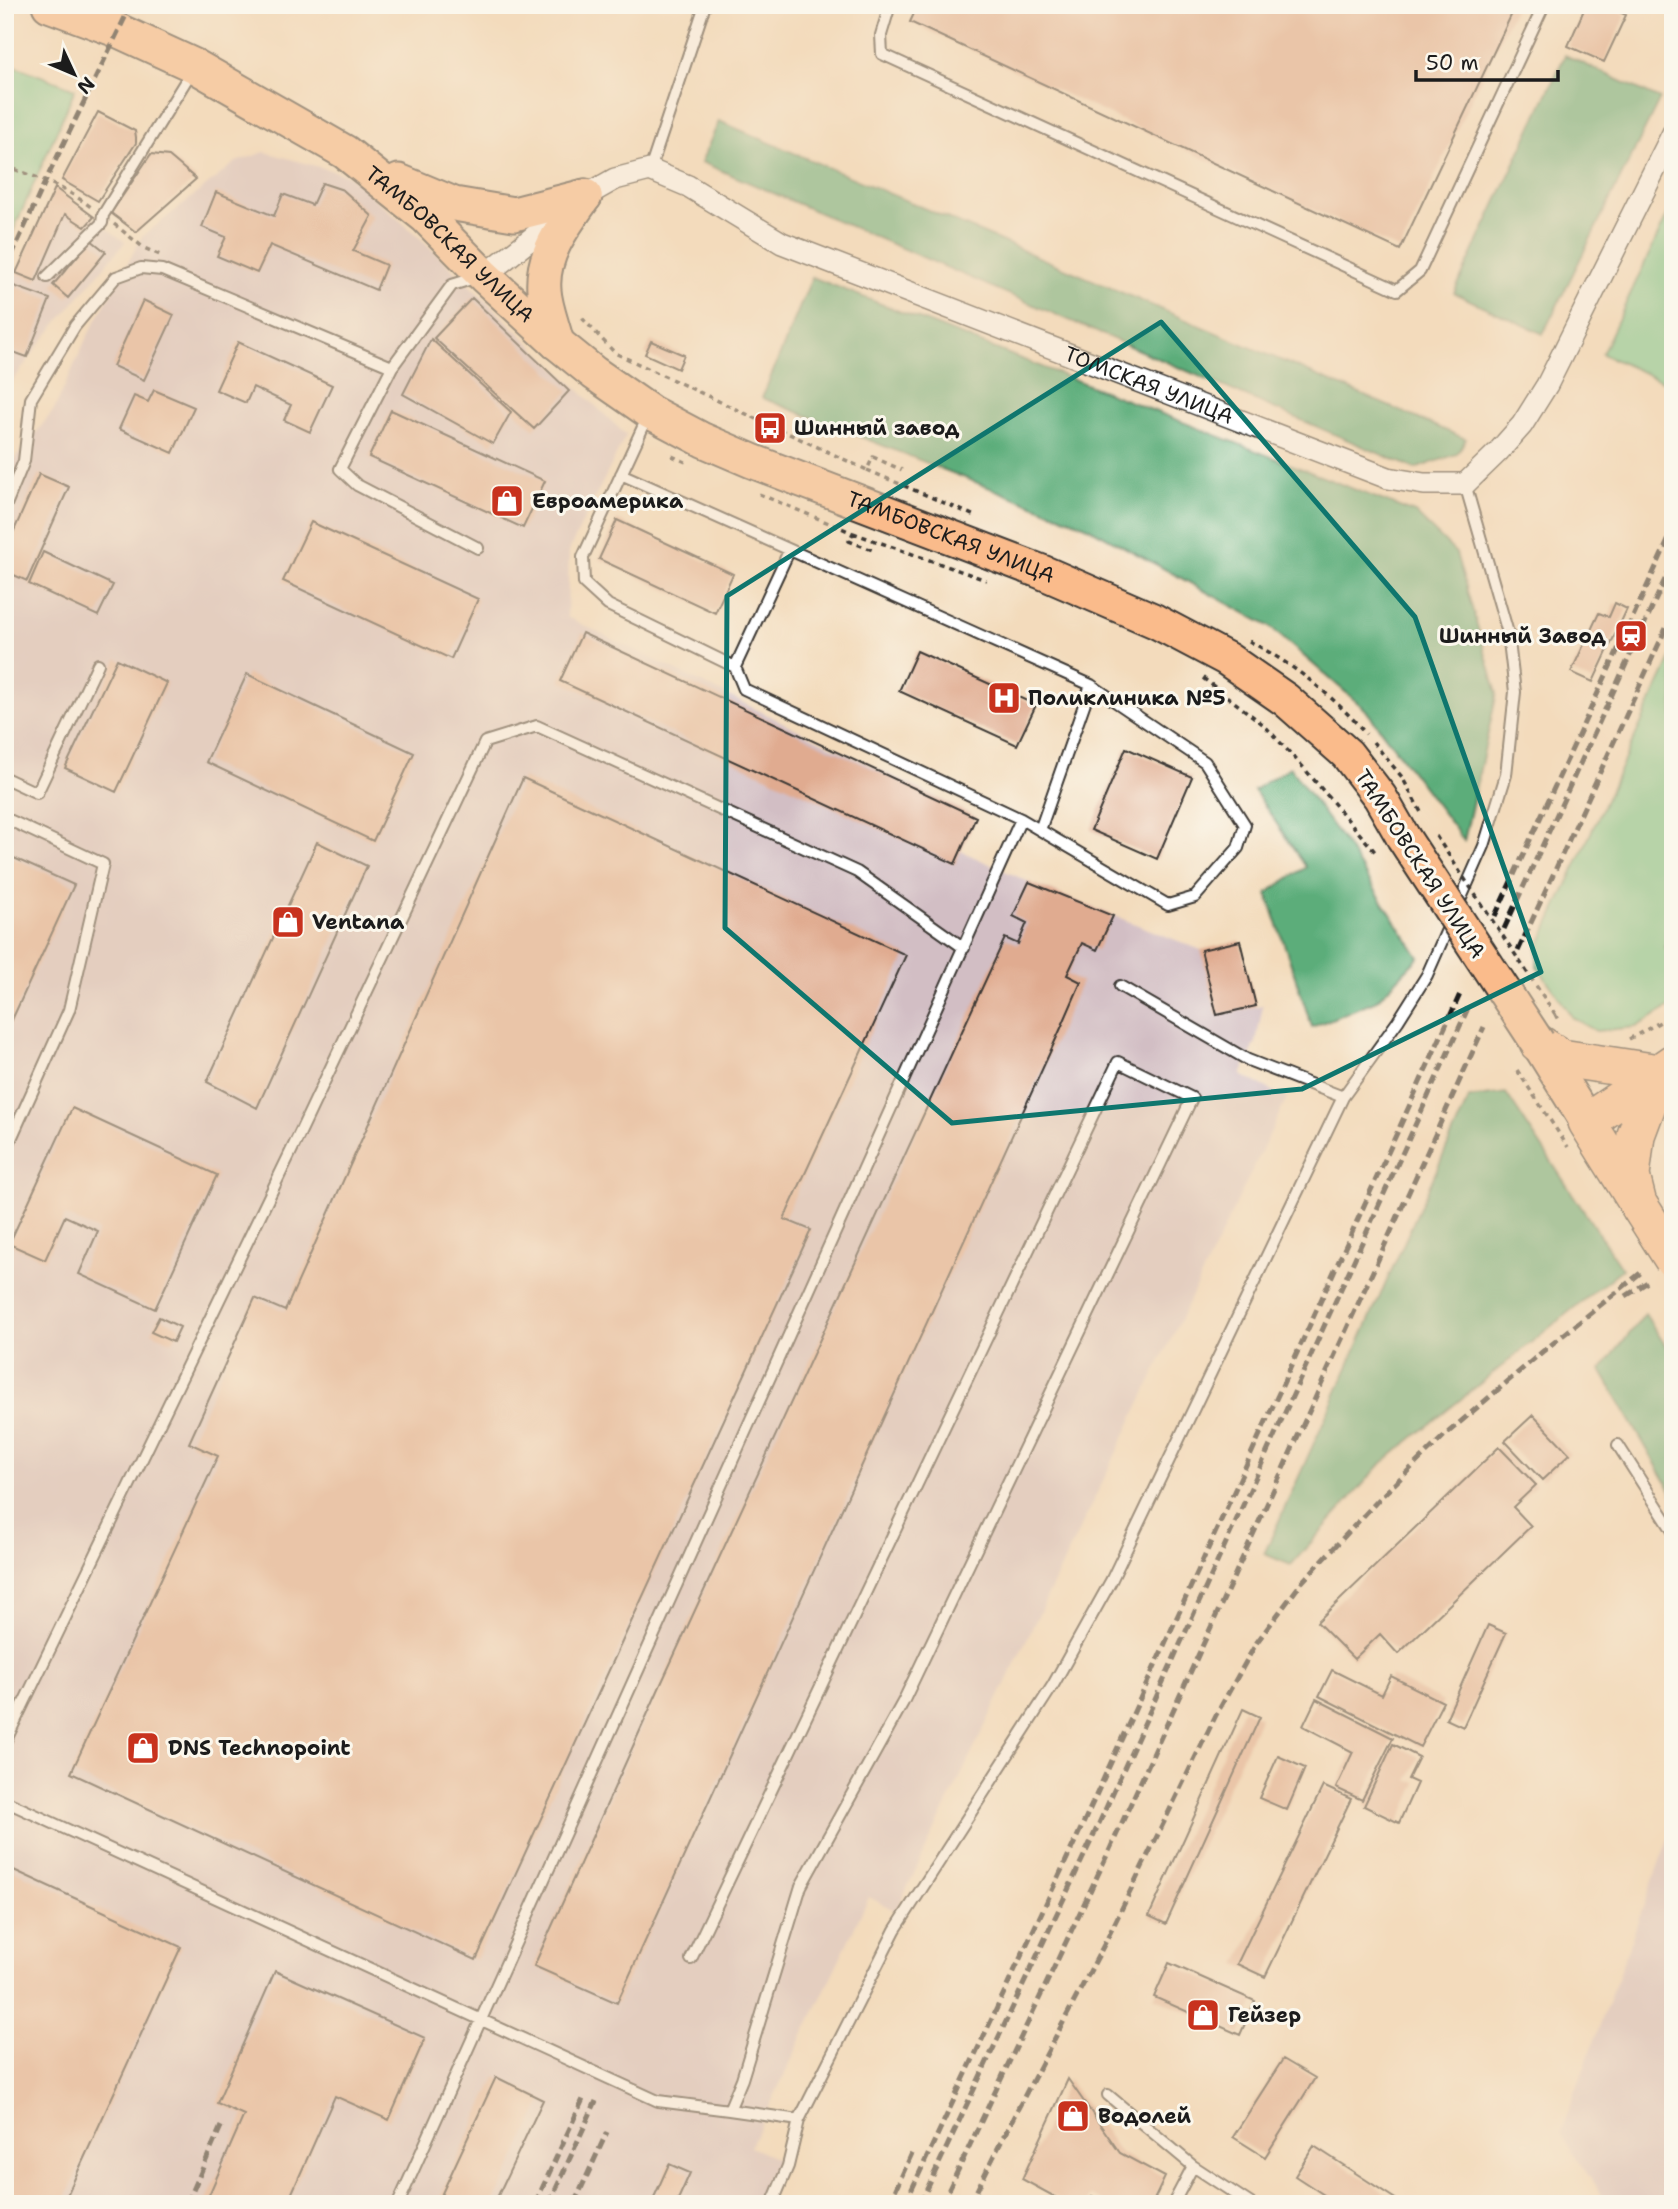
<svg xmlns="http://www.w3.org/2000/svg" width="1678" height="2209" font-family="'Shantell Sans',sans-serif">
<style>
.industrial{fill:#d2bec4}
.green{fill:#6fc990;stroke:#467256;stroke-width:2}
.forest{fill:#5bad7a;stroke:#3c644b;stroke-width:2}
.building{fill:#e0ab90}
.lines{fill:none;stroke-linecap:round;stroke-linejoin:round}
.lane-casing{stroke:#3c3934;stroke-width:14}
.street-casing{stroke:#3c3934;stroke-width:24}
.primary-casing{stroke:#3c3934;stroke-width:37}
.highway-casing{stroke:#3c3934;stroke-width:40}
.path{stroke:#3c3934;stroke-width:3.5;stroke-dasharray:5 5;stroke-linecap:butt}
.lane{stroke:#fff;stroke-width:10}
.street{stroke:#fff;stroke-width:21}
.primary{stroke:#fabb8b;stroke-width:33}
.highway{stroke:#fabb8b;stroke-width:37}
.rail{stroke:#1c1c1c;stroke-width:5;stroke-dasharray:10 5;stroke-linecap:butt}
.primary-bridge-casing{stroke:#3c3934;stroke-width:37;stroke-linecap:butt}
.highway-bridge-casing{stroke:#3c3934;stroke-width:40;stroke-linecap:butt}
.path-bridge{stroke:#3c3934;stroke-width:3.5;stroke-dasharray:5 5;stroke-linecap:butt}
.primary-bridge{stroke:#fabb8b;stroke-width:33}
.highway-bridge{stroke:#fabb8b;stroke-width:37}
.marked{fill:none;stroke:#0f766e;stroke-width:5;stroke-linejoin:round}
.labels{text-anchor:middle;stroke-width:6;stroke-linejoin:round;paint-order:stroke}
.street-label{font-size:21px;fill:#1c1c1c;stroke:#fbf7ec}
.poi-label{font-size:21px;font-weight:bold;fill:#1c1c1c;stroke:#fbf7ec;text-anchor:start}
</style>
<rect width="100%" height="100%" fill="#fbf7ec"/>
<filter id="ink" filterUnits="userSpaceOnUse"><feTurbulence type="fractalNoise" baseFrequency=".0143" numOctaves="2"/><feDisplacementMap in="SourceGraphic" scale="14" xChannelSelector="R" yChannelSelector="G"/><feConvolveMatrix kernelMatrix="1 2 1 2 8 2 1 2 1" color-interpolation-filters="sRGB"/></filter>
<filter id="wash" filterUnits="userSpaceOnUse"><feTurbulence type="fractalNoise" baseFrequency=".00686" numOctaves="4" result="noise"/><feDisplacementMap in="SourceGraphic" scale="28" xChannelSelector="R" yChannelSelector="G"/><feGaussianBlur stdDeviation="1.57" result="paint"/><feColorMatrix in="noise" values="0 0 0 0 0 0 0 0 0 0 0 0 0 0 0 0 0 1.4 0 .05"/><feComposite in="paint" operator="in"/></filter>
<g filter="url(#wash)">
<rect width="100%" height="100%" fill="#f3dbbc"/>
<path class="industrial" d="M265,152L348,175L422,240L626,435L569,550L567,617L976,817L961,851L1029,882L1201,950L1217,1015L1263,1005L1256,1042L1241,1075L1287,1098L896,1911L869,1897L750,2147L781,2161L761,2204H5V480L14,460L54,410L86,339L142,237L236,162Z
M55,188L125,242L39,345L5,392V300Z
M1668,1839L1673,1841V2204H1608L1560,2134Z"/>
<path class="green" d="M5,62L75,89L5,250Z
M1673,203V386L1602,354Z
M1673,654V928L1665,947L1673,955V1005L1636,1027L1596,1031L1573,1018L1537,966L1538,948Z"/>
<path class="forest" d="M1565,55L1660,99L1543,334L1454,293Z
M719,121L1466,439L1457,454L1415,469L701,162Z
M812,277L1415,513L1456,553L1497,693L1464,841L1365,709L1269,626L1084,525L762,398Z
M1290,767L1344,842L1419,957L1377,1000L1312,1027L1267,893L1306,867L1254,790Z
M1506,1093L1622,1269L1382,1463L1291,1565L1264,1554L1469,1098Z
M1645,1314L1673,1357V1494L1601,1370Z"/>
<g id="blocks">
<path class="building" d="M918,5H1516L1400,250L910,22Z
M1586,5H1604L1626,15L1604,62L1568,46Z
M98,112L135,131L136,137V143L98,201L62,180Z
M151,154L169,156L196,179L136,232L111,213Z
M322,183L343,190L372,216L353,251L386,265L376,290L270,245L257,273L217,256L226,237L202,227L216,192L274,216L283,194L312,205Z
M55,188L94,217L85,227L65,214L36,281L16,273Z
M91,240L106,252L68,298L53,285Z
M11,285L50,299L27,357L5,349V300Z
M472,298L569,391L534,429L434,338Z
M143,300L174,315L144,380L113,366Z
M431,339L511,412L493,444L403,394Z
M651,341L684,355L678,369L645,354Z
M238,342L332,385L310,432L284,420L291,405L253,387L246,403L216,390Z
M154,390L194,407L173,453L119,429L134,396L148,402Z
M391,410L545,481L523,528L369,457Z
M39,474L69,487L27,581L5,571V551Z
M617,520L733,574L715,613L599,559Z
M311,522L478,599L451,659L283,581Z
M43,552L113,585L98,616L29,584Z
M1615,603L1627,609L1593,682L1571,672L1599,613L1609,617Z
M582,633L976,817L955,864L560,681Z
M917,651L1036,705L1017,745L899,691Z
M117,659L167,683L116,792L65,768Z
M247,674L414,753L373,841L206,762Z
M1126,748L1192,777L1157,859L1091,830Z
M523,778L906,955L784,1219L811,1230L476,1960L71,1773L218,1456L189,1443L255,1298L285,1311Z
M317,842L367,866L257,1108L207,1082Z
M5,854L74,885L5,1035Z
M1029,882L1113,916L1097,950L1082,943L1067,975L1081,982L1061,1028L617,2003L534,1966L661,1684L1005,938L1018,944L1027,923L1013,916Z
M1240,941L1256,1006L1217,1015L1201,950Z
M72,1108L217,1175L155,1309L79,1274L98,1231L65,1216L45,1260L9,1244Z
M159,1317L180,1327L173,1342L151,1332Z
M1533,1415L1570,1454L1542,1480L1505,1441Z
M1499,1447L1536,1485L1513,1507L1531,1526L1398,1654L1380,1634L1354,1659L1317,1622Z
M1488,1625L1506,1633L1463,1727L1446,1719Z
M1332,1670L1382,1695L1391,1676L1443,1702L1420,1747L1319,1696Z
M1316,1699L1393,1738L1362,1800L1336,1788L1353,1752L1303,1726Z
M1243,1709L1260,1717L1166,1924L1149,1916Z
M1393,1744L1419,1757L1408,1779L1417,1783L1399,1823L1364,1806Z
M1278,1756L1305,1768L1287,1810L1259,1798Z
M1323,1786L1351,1799L1265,1977L1237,1964Z
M5,1866L181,1947L63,2204H5Z
M1169,1963L1255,2001L1240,2035L1154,1997Z
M275,1971L425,2038L389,2120L335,2096L287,2204H205L244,2115L217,2103Z
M1283,2059L1315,2078L1265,2157L1233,2137Z
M496,2077L543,2100L494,2204H437Z
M1068,2079L1120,2153L1165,2177L1152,2204H1108L1092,2196L1087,2204H1068L1022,2179Z
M1314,2146L1403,2204H1338L1295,2176Z
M669,2164L690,2173L676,2204H651Z"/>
</g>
</g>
<g filter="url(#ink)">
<use href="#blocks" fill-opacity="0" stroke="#3c3934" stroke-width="2"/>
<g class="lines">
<defs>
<path id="lane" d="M890,5L881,35L882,54L1397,290L1420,271L1544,5
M650,170L705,5
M47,277L102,223L103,215L193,69
M392,367L340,469L357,485L478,548
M621,474L1091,685L1205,762L1245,825L1238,848L1195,897L1168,905L1021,819L744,689L735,667L608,605L584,583L583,557L649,414
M5,507L24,461L31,399L75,326L116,277L141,268L162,270L392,367L452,285L478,277
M737,672L735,667L789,551
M5,778L37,793L98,664
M5,818L103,864L69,1010L5,1152
M1040,830L1091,685
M1120,986L1248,1060L1343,1097
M1618,1445L1673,1531
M5,1742L298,1137L485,742L537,726L857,872L964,948
M5,1801L658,2101L729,2110L742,2079L801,1886L903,1702L1192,1098L1118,1062L691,1959
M1108,2095L1193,2166L1251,2204
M729,2110L799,2120
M398,2204L1021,819
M772,2204L788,2166L799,2120L895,1930L1053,1685L1111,1581L1343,1097L1398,1021L1427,975L1484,846L1506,775L1515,692L1508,633L1465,484
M1173,2204L1193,2166"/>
<g id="street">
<path id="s1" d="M484,276L585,196L615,179L650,170L688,186L782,243L1388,478L1424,484H1465L1498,452L1522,425L1547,385L1673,133"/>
</g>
<g id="primary">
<path id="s2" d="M49,5L119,31L195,66L345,152L426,217L484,276L557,343L594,373L650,412L703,440L752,461L1042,572L1155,621L1227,659L1286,700L1347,754L1380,797L1403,837"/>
<path d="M399,181L454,204L514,214L585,196"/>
<path d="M557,343C553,326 545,307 544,290C541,254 565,224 585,196"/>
<path d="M1538,1043L1587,1122"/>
</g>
<path id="highway" d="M1538,1043L1561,1058L1659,1073
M1637,1200L1631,1176L1636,1135L1659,1073
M1640,1207L1587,1122L1673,1063"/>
</defs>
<use href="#lane" class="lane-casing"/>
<use href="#street" class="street-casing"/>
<use href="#primary" class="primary-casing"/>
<use href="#highway" class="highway-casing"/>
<path class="path" d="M5,166C37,177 65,187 91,207
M114,224L144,248L160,255
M582,318L615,353L867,470L873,457L902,470
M672,456L688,463
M867,470L975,516
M759,494L853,533L849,541L875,551
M853,533L986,580
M1249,641C1293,664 1334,696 1366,734
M1203,678L1264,725L1303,767L1377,854
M1373,742L1402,777L1423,816
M1555,1014L1559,1022
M1629,1039L1673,1015
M1517,1070L1568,1147"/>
<use href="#lane" class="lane"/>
<use href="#street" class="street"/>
<use href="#primary" class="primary"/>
<use href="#highway" class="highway"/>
<path class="rail" d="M5,270L46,180L131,5
M1495,916L1673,530
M1504,929L1673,562
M1518,951L1673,613
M1626,1296L1649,1281
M187,2204L222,2124
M535,2204L584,2097
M549,2204L596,2101
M574,2204L607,2132
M889,2204L913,2151
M905,2204L1078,1835L1461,992
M920,2204L1091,1841L1469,1006
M942,2204L1110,1849L1484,1027
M970,2204L1014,2116L1107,1939L1216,1715L1257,1642L1302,1582L1382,1496L1444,1436L1542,1352L1643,1271"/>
<defs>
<path id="primary-bridge" d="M1403,837L1538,1043"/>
<path id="highway-bridge" d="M1640,1207L1673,1259"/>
</defs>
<use href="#primary-bridge" class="primary-bridge-casing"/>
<use href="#highway-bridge" class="highway-bridge-casing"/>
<path class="path-bridge" d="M1436,836L1555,1014"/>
<use href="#primary-bridge" class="primary-bridge"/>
<use href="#highway-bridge" class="highway-bridge"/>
</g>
</g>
<path d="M0 0H1678V2209H0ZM1161,322L1415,617L1541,972L1302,1089L952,1123L725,928L727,596Z" fill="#f3dbbc" fill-opacity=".55" fill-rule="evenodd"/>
<path class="marked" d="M1161,322L1415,617L1541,972L1302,1089L952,1123L725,928L727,596Z"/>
<defs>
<symbol id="bus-square" viewBox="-11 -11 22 22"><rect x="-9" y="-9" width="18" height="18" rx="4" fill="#c8321e" stroke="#fbf7ec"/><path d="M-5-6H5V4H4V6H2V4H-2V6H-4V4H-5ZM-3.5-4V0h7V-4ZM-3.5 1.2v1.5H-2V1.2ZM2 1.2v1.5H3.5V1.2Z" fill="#fff"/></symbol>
<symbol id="shop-square" viewBox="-11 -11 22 22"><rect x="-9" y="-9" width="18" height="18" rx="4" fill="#c8321e" stroke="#fbf7ec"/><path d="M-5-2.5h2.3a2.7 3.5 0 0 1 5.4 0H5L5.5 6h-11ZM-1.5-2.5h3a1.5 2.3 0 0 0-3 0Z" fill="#fff"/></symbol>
<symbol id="station-square" viewBox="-11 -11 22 22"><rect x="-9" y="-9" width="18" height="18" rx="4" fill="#c8321e" stroke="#fbf7ec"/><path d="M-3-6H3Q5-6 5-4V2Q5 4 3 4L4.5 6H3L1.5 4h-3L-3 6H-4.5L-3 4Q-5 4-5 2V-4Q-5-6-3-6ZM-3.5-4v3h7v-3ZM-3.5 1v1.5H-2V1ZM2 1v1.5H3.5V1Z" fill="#fff"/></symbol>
<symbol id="hospital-square" viewBox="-11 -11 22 22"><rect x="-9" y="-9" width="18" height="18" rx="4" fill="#c8321e" stroke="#fbf7ec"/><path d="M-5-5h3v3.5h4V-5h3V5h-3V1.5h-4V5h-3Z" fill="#fff"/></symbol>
</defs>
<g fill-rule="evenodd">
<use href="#bus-square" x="751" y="409" width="38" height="38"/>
<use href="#shop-square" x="488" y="482" width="38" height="38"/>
<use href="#station-square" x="1612" y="617" width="38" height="38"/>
<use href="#hospital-square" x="985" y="679" width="38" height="38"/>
<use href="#shop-square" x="269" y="903" width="38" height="38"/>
<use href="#shop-square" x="124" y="1729" width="38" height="38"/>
<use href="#shop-square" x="1184" y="1996" width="38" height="38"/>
<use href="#shop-square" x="1054" y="2097" width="38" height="38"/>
</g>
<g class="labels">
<g class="street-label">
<text dy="7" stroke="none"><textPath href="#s2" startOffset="471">ТАМБОВСКАЯ УЛИЦА</textPath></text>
<text dy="7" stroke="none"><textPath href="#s1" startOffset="744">ТОМСКАЯ УЛИЦА</textPath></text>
<text dy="7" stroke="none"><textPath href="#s2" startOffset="1059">ТАМБОВСКАЯ УЛИЦА</textPath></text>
<text transform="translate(1420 864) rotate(57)" y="7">ТАМБОВСКАЯ УЛИЦА</text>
</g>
<g class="poi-label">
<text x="794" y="435">Шинный завод</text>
<text x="532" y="508">Евроамерика</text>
<text x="1606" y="643" text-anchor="end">Шинный Завод</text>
<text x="1028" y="705">Поликлиника №5</text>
<text x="312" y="929">Ventana</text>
<text x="168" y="1755">DNS Technopoint</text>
<text x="1228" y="2022">Гейзер</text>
<text x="1098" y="2123">Водолей</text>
</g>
</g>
<rect width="1678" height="2209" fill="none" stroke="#fbf7ec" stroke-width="28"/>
<g transform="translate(74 74) rotate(134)" stroke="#fbf7ec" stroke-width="5" paint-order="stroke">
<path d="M0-5L12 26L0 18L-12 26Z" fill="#1c1c1c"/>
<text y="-10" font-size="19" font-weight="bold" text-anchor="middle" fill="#1c1c1c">N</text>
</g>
<path d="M1416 70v10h142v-10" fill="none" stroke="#1c1c1c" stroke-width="3.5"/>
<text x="1426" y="70" font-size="21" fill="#1c1c1c" stroke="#fbf7ec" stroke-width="5" paint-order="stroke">50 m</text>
</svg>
